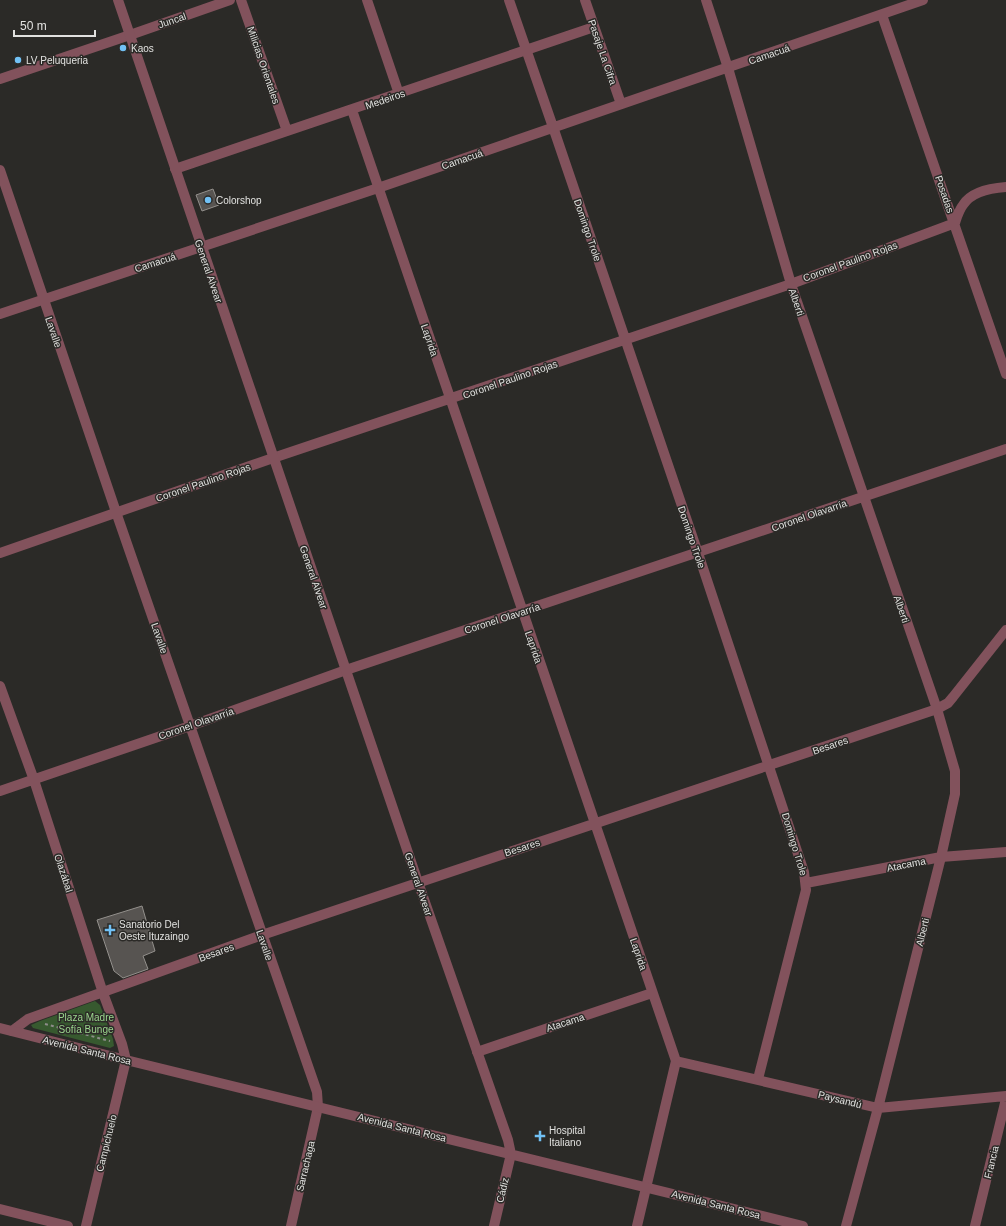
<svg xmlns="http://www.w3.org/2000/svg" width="1006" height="1226" font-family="Arial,sans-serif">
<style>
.green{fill:#37592f}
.building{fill:#575451;stroke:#93908c}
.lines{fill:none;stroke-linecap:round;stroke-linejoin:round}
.path{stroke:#8d8d8a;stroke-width:2;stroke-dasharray:3 3;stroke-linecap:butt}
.minor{stroke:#82525c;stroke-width:10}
.tertiary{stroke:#82525c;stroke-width:10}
.poi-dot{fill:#71c1f5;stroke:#2b2a27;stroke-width:1.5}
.labels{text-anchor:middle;stroke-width:3;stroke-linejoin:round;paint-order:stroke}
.street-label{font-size:10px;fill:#e1e1df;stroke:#2b2a27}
.poi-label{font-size:10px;fill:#e1e1df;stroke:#2b2a27;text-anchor:start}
.park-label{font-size:10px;fill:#9ad48d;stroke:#2b2a27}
</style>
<rect width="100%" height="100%" fill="#2b2a27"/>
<path class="green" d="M95,1001L100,1005L113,1039L114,1046L110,1048L33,1028L31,1025L40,1021Z"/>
<path class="building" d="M213,189L219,205L202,211L196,195Z
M142,906L155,951L143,956L148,969L123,978L114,971L97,920Z"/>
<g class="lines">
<path class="path" d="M45,1024L110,1041"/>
<path class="minor" d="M241,0L287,131
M367,0L399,94
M509,0L553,127L698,553L804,872L806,890L758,1079
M585,0L621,104
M706,0L728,68L791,284L937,709L955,771V794L941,857L878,1108L846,1226
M882,15L1006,374
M0,79L130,35L230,0
M352,110L676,1061L637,1226
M175,169L594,27
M0,170L116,512L317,1092L318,1107L291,1226
M0,314L378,188L923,0
M0,553L273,458L791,284L955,223C957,217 959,210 963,205C971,192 992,188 1006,187
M0,686L34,780L103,993L122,1044L126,1060L86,1226
M0,791L190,726L346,670L1006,449
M806,883L941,857L1006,852
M12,1031L28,1019L262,935L937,709L948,703L953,697L1006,630
M477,1052L652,993
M676,1061L878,1108L1006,1096
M0,1209L68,1226
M494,1226L511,1154
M975,1226L1006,1099"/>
<path class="tertiary" d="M118,0L418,882L508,1140L511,1154
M0,1028L126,1060L803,1226"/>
</g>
<g class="poi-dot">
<circle cx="123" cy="48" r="4"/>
<circle cx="18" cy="60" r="4"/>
<circle cx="208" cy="200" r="4"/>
<path d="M108 924h4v4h4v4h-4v4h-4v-4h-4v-4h4z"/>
<path d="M538 1130h4v4h4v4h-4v4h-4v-4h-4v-4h4z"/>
</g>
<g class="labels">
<g class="street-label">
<text transform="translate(172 20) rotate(-19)" y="4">Juncal</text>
<text transform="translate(603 52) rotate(71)" y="4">Pasaje La Cifra</text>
<text transform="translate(769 54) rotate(-19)" y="4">Camacuá</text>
<text transform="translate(264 65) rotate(71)" y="4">Milicias Orientales</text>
<text transform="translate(385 99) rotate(-19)" y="4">Medeiros</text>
<text transform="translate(462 159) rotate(-19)" y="4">Camacuá</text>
<text transform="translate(945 194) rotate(71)" y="4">Posadas</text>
<text transform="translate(588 230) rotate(71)" y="4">Domingo Trole</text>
<text transform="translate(850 261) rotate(-20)" y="4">Coronel Paulino Rojas</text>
<text transform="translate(155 262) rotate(-18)" y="4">Camacuá</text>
<text transform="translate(209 271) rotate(71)" y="4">General Alvear</text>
<text transform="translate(797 302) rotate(71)" y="4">Alberti</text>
<text transform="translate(54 332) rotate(71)" y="4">Lavalle</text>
<text transform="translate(430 340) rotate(71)" y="4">Laprida</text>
<text transform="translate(510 379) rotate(-19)" y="4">Coronel Paulino Rojas</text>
<text transform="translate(203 482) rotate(-19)" y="4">Coronel Paulino Rojas</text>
<text transform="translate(809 515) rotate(-19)" y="4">Coronel Olavarría</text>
<text transform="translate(692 537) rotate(71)" y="4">Domingo Trole</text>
<text transform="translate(314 577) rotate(71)" y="4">General Alvear</text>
<text transform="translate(902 609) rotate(71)" y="4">Alberti</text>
<text transform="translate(502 618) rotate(-18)" y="4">Coronel Olavarría</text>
<text transform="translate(160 638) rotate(71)" y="4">Lavalle</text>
<text transform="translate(534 647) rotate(71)" y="4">Laprida</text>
<text transform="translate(196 723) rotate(-19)" y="4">Coronel Olavarría</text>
<text transform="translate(830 745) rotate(-19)" y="4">Besares</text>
<text transform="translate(795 844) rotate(73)" y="4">Domingo Trole</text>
<text transform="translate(522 847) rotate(-18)" y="4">Besares</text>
<text transform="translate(906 864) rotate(-11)" y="4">Atacama</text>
<text transform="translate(64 873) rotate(72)" y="4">Olazábal</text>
<text transform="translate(419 884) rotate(71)" y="4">General Alvear</text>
<text transform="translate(922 932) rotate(-76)" y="4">Alberti</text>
<text transform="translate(265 945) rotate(71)" y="4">Lavalle</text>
<text transform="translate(216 952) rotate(-20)" y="4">Besares</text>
<text transform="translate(639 954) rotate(71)" y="4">Laprida</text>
<text transform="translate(565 1022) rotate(-18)" y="4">Atacama</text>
<text transform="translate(87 1050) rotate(14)" y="4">Avenida Santa Rosa</text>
<text transform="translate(840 1099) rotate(14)" y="4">Paysandú</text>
<text transform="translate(402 1127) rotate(14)" y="4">Avenida Santa Rosa</text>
<text transform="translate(106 1143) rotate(-76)" y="4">Campichuelo</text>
<text transform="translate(991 1162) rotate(-76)" y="4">Francia</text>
<text transform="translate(305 1166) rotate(-77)" y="4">Sarrachaga</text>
<text transform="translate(502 1190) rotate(-77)" y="4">Cádiz</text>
<text transform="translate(716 1204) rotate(14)" y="4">Avenida Santa Rosa</text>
</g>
<g class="poi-label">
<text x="131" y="52">Kaos</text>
<text x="26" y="64">LV Peluqueria</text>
<text x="216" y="204">Colorshop</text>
<text x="119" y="928">Sanatorio Del<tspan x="119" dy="12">Oeste Ituzaingo</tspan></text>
<text x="549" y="1134">Hospital<tspan x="549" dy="12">Italiano</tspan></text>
</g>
<g class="park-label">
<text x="86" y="1021">Plaza Madre<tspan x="86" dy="12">Sofía Bunge</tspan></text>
</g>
</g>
<path d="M14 30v6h81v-6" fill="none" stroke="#e1e1df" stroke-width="2"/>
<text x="20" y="30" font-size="12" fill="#e1e1df" stroke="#2b2a27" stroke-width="3" paint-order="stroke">50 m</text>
</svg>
